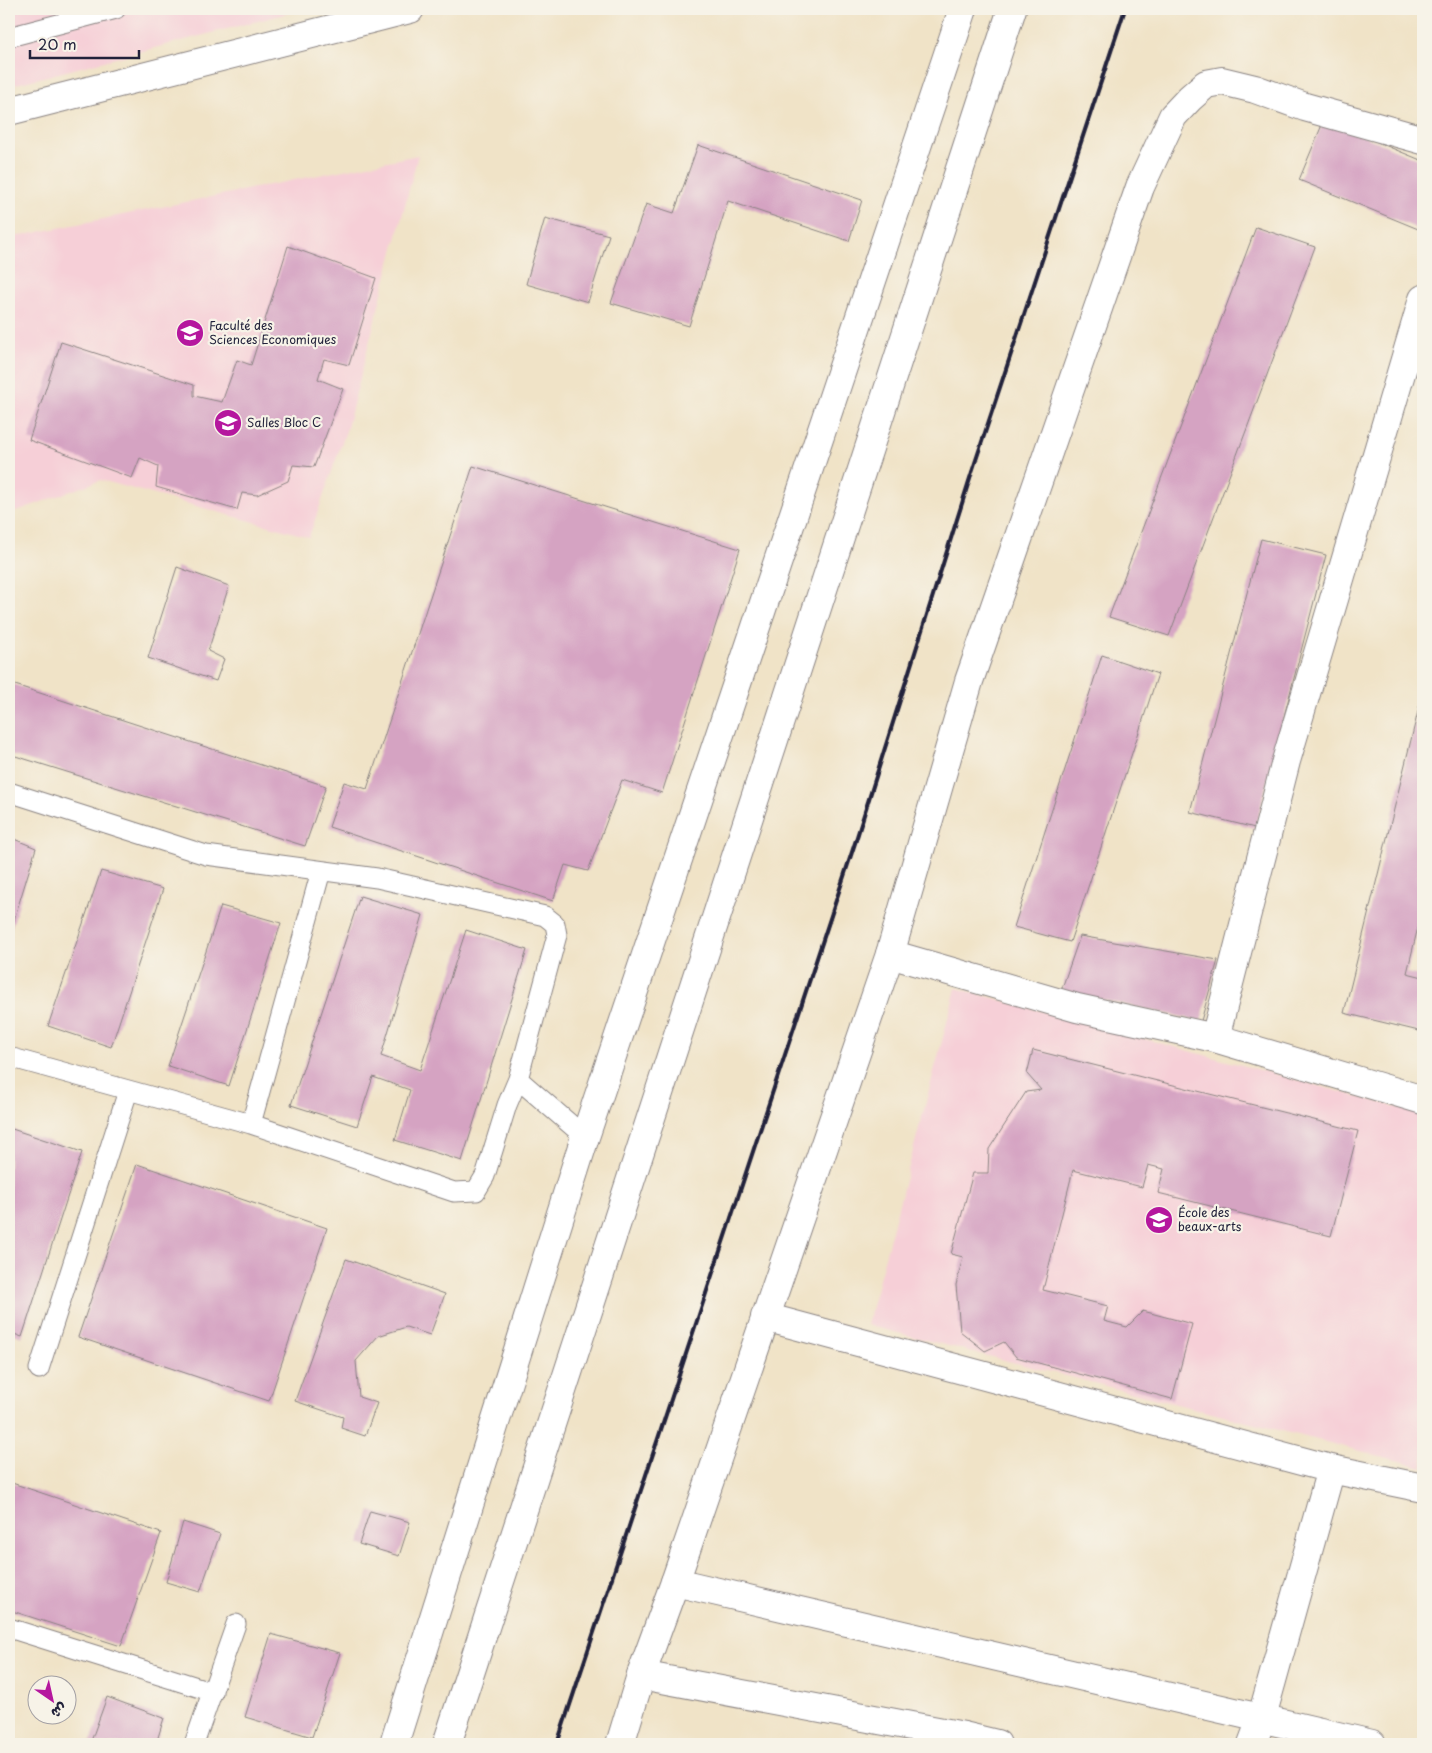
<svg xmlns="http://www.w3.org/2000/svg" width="1432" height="1753" font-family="'Playpen Sans','Playpen Sans Arabic',sans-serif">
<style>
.built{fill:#f6cfd7}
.building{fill:#d5a3c2}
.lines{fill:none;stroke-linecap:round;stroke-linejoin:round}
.lane-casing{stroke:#898281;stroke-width:21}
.street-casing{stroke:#898281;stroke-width:30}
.secondary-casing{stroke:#898281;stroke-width:30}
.primary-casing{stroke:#898281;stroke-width:30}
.lane{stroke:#fff;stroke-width:19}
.street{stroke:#fff;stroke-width:28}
.secondary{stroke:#fff;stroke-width:28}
.primary{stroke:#fff;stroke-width:28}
.rail{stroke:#22223b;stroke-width:4}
.labels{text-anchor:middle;stroke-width:4.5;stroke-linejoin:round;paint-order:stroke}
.poi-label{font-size:12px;fill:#22223b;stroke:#f7f3e8;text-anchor:start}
</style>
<rect width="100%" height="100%" fill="#f7f3e8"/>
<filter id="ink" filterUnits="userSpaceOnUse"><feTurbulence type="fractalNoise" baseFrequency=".02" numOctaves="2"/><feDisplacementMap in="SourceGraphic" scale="10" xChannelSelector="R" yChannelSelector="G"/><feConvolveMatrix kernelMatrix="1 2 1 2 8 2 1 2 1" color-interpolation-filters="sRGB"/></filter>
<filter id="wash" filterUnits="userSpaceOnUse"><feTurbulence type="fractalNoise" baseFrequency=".0096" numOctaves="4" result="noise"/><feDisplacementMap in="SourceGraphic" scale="20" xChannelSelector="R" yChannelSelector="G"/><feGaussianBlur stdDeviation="1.12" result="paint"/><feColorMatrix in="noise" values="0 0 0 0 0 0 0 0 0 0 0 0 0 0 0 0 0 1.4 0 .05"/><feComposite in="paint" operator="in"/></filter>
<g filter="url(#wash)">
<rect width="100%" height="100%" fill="#f0e3c7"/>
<path class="built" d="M9,9H304L9,86Z
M418,155L347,428L309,537L101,480L9,514V238Z
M956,988L1423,1114V1467L867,1325Z"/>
<g id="blocks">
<path class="building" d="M1324,120L1423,161V231L1299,180Z
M698,145L862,200L849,241L728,201L689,326L611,303L646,204L674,213Z
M545,218L609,235L588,302L526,284Z
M1256,227L1315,247L1169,636L1109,617Z
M288,246L376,278L349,365L324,359L318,379L343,389L314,467L293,465L288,481L257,495L242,493L237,510L156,487L158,466L140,458L132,478L29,440L61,342L194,385V396L222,402L237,360L251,365Z
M473,466L740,549L662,793L622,780L588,871L565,865L553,901L329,827L344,782L367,789Z
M1261,539L1326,555L1255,828L1190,812Z
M177,567L229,586L208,651L224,659L216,681L148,658Z
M1102,655L1158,674L1070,942L1014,927Z
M9,683L326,786L305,846L9,754Z
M1423,691V906L1407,973L1423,977V1032L1344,1013Z
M9,837L36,848L9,936Z
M101,871L163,889L111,1047L48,1026Z
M360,896L423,915L381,1056L420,1070L466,930L527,950L462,1161L395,1140L410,1090L373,1077L357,1126L291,1105Z
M221,906L281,923L229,1086L168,1066Z
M1080,936L1218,960L1201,1021L1061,991Z
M1033,1050L1358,1131L1331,1236L1158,1193L1164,1169L1148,1165L1142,1187L1073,1170L1043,1290L1108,1306L1104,1321L1127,1327L1143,1311L1192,1324L1172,1399L1016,1357L1004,1342L985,1351L960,1331L956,1285L963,1257L951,1254L973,1173H988L989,1149L1026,1092L1041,1090L1027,1074Z
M9,1128L82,1152L22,1337L9,1332Z
M137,1164L327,1228L269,1401L78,1337Z
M346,1259L445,1294L430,1335L406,1327L378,1336L356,1361L359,1397L377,1403L365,1436L341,1428L343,1417L295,1401Z
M9,1482L161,1533L121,1646L9,1610Z
M370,1511L410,1522L399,1556L359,1544Z
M183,1522L220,1534L200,1592L166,1582Z
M271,1634L340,1653L312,1737L245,1717Z
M107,1697L164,1718L156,1744H90Z"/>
</g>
</g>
<g filter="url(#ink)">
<use href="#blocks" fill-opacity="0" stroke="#898281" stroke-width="1"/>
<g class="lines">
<defs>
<path id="lane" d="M9,37L116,9
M9,792L206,855L377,878L545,916L555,924L557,935L518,1079
M9,1057L251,1124L454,1192L476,1191L485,1176L507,1105L518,1079L585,1137
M251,1124L321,871
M39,1369L128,1091
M9,1628L213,1692
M194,1744L236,1624"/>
<path id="street" d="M890,954L1077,1008L1215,1038L1423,1100
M1215,1038L1286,761L1423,299
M765,1317L1331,1469L1423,1488
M675,1582L1372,1744
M641,1675L964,1736L997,1744
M1252,1744L1261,1720L1331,1469"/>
<path id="secondary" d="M9,111L410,9
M620,1744L641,1675L675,1582L890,954L969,681L1140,187L1173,116L1190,98L1206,84L1222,81L1255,89L1305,107L1423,140"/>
<path id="primary" d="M394,1744L585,1137L963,9
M447,1744L1012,9"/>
</defs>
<use href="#lane" class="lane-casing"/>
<use href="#street" class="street-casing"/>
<use href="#secondary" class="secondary-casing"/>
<use href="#primary" class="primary-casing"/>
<use href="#lane" class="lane"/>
<use href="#street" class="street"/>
<use href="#secondary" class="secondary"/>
<use href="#primary" class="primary"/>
<path class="rail" d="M557,1744L856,840L970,478L1125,9"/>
</g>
</g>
<defs>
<symbol id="university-disc" viewBox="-11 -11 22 22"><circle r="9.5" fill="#b5179e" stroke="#f7f3e8"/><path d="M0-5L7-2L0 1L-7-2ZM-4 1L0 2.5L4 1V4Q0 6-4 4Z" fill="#fff"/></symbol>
</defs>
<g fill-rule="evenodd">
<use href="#university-disc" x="174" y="317" width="32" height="32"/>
<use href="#university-disc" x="212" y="407" width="32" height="32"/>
<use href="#university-disc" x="1143" y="1204" width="32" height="32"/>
</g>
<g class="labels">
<g class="poi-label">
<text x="209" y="330">Faculté des<tspan x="209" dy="14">Sciences Economiques</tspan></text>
<text x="247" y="427">Salles Bloc C</text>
<text x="1178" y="1217">École des<tspan x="1178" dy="14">beaux-arts</tspan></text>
</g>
</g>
<rect width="1432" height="1753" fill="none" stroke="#f7f3e8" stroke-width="30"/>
<g transform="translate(52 1700) rotate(146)"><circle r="24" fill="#f7f3e8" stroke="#a29fa3"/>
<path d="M0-4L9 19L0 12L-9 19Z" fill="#b5179e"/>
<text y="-8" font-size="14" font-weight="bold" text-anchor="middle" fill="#22223b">ش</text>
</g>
<path d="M30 50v8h109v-8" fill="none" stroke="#22223b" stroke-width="2.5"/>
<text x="38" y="50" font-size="15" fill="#22223b" stroke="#f7f3e8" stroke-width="4" paint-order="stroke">20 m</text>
</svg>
